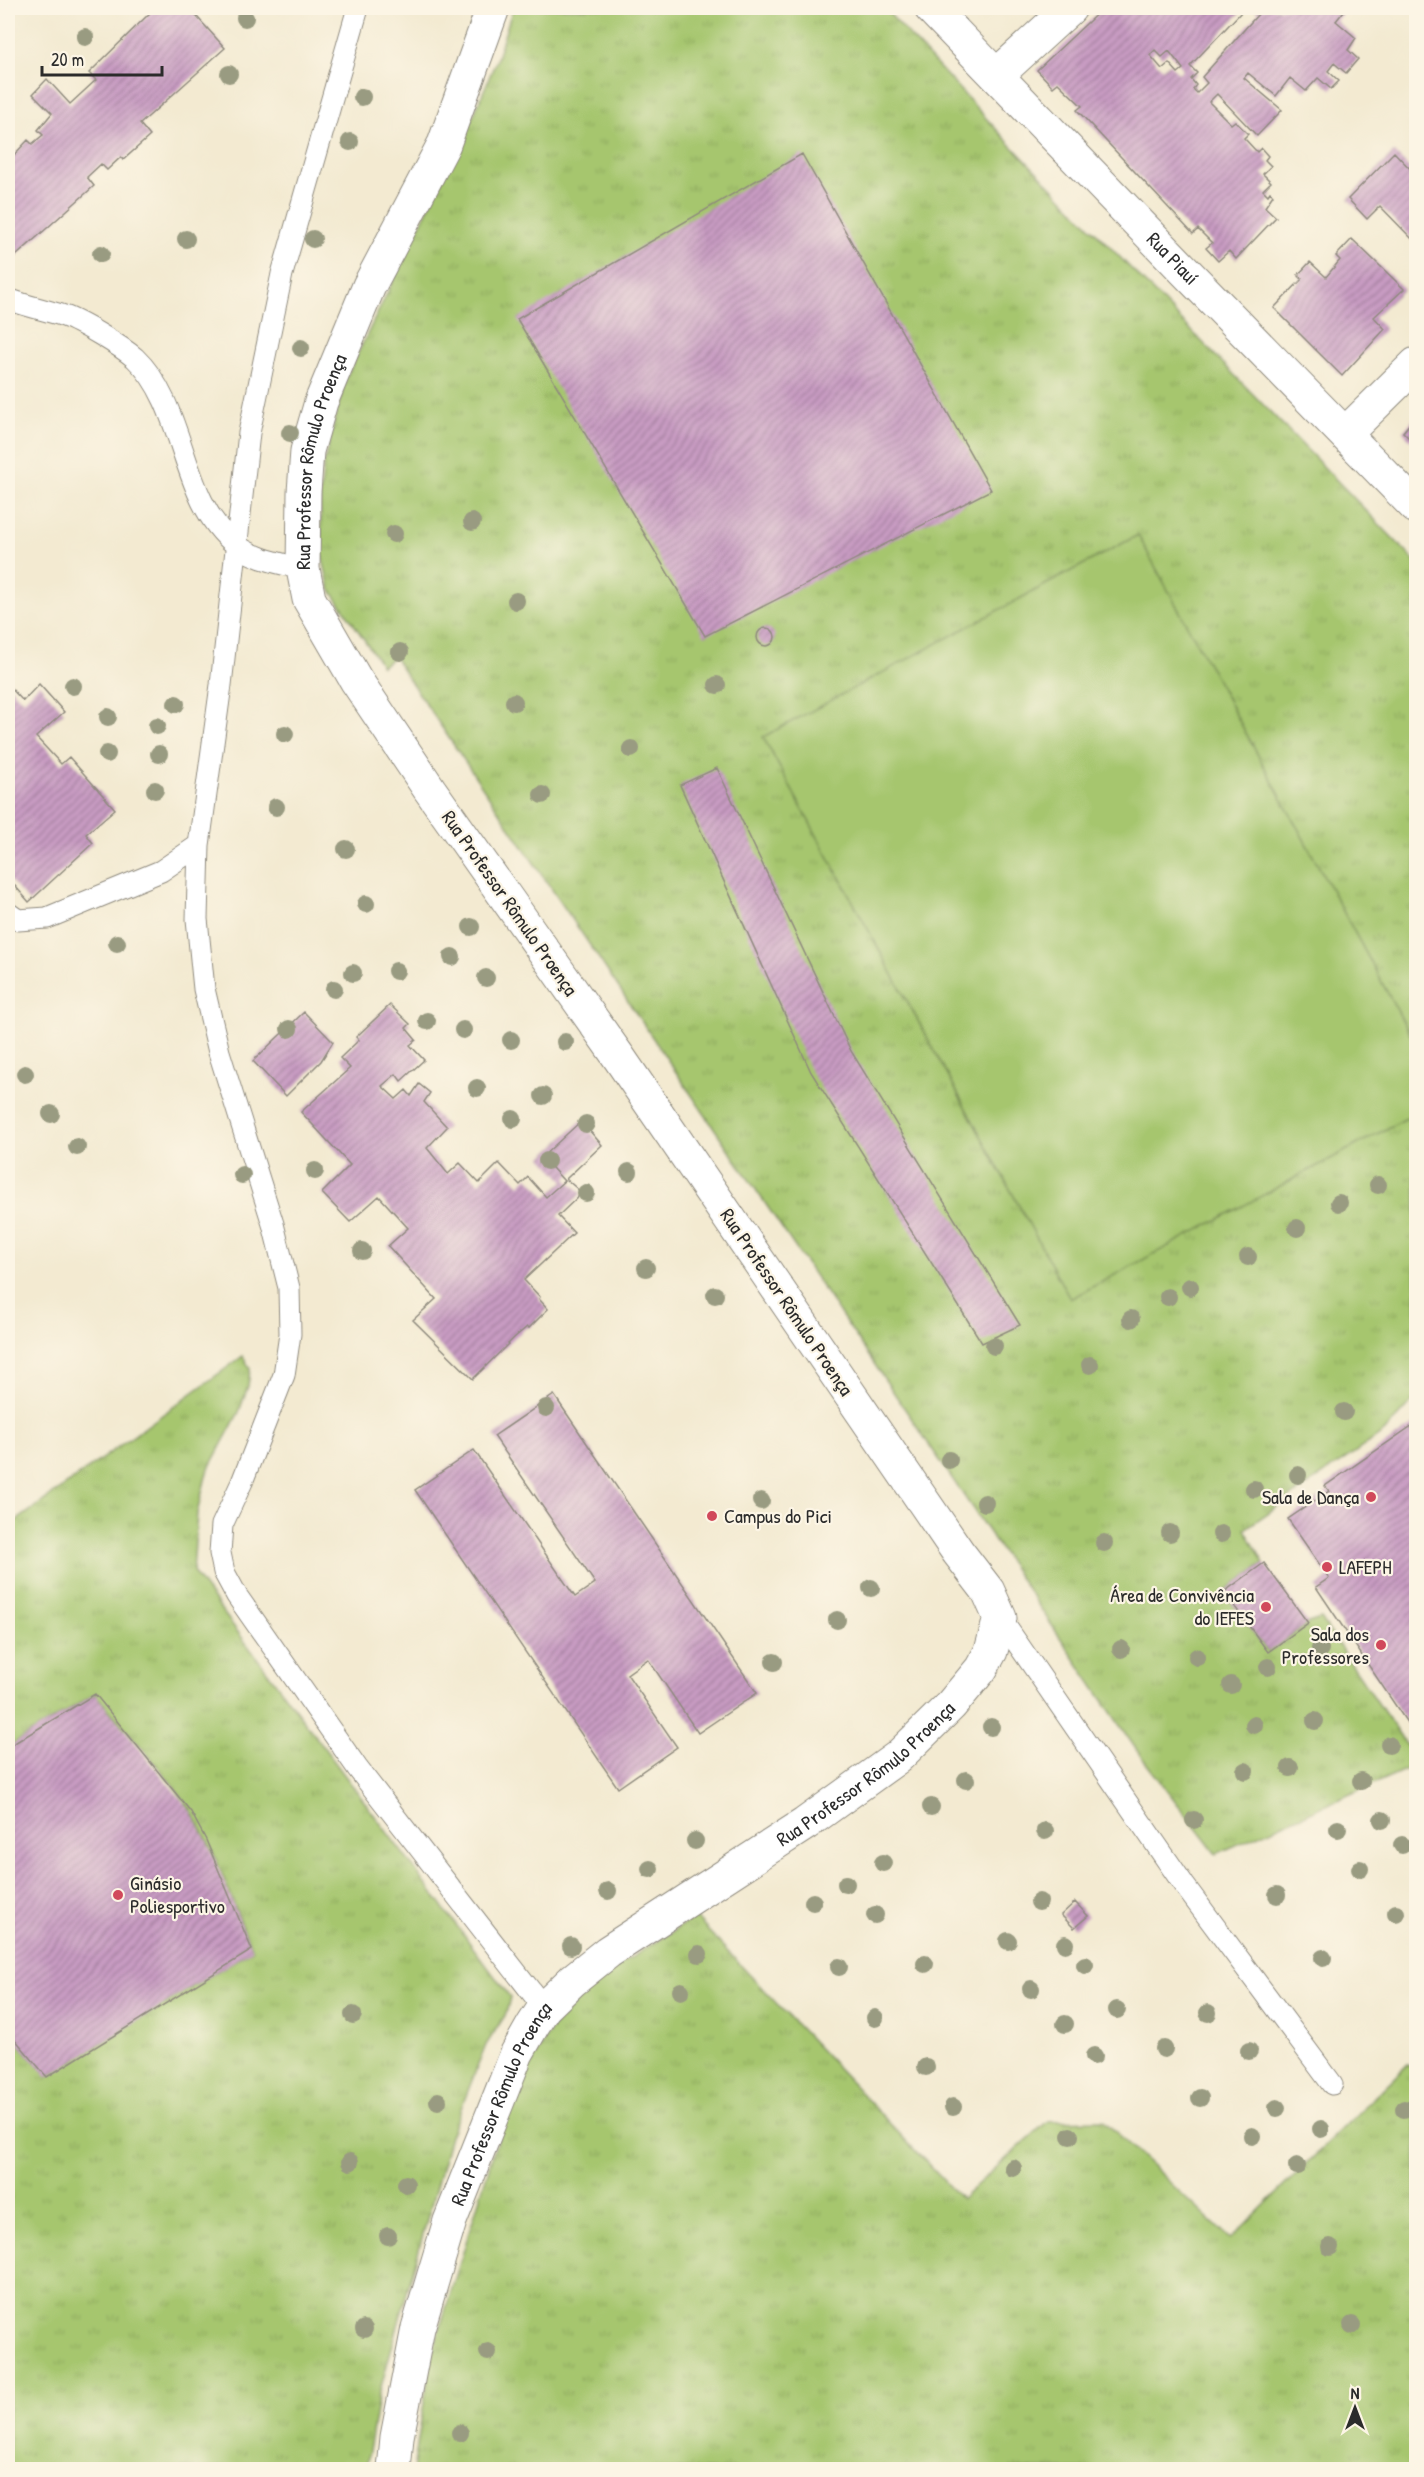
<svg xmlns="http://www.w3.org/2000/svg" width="1424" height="2477" font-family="'Patrick Hand',sans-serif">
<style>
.grass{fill:url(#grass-tufts);stroke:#68784c;stroke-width:1.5}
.park{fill:#a6c66e;stroke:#68784c;stroke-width:1.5}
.building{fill:url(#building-hatch);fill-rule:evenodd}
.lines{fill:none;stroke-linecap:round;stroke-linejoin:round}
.service-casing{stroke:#8f8a7e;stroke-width:23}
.minor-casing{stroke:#8f8a7e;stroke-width:35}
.service{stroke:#fff;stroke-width:21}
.minor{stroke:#fff;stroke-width:33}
.tree{fill:#999b81}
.poi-dot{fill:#d1495b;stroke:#fcf5e5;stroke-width:2}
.labels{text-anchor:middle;stroke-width:4.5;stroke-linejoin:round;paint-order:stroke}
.street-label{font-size:20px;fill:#2b2b2b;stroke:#fcf5e5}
.poi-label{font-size:20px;fill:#2b2b2b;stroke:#fcf5e5;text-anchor:end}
</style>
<defs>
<pattern id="grass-tufts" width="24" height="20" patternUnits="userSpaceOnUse" patternTransform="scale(1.5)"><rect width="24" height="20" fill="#a6c66e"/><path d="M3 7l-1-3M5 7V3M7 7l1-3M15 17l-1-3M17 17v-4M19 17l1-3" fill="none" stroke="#8faa5f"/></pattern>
<pattern id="building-hatch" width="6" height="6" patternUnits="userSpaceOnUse" patternTransform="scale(1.5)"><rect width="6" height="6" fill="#c89bc2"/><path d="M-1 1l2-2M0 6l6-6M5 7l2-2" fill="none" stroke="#a37f9e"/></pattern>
</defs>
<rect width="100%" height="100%" fill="#fcf5e5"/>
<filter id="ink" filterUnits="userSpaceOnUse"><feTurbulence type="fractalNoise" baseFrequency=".0167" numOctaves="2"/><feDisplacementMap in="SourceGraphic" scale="12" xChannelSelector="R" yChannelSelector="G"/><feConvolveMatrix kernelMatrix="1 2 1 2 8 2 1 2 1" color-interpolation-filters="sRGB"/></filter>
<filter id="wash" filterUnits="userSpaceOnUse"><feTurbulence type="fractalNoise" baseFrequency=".008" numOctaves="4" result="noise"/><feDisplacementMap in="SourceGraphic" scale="24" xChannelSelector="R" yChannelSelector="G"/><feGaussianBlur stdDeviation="1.35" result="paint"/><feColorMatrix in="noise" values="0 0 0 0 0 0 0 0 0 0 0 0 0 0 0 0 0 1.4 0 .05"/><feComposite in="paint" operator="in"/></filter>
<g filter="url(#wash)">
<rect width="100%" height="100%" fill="#f3ead1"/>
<path class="grass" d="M513,8H884L1010,144L1416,562V1397L1384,1432L1245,1529L1264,1563L1224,1592L1268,1652L1308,1623L1321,1619L1416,1759V1765L1216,1854L1140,1755L394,657L382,666L330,589L322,556L320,496L324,462L345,380L475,112L496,61Z
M243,1356L250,1369L248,1386L239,1412L207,1472L197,1513L193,1572L510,1997L506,2014L486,2045L450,2136L378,2398L366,2469H8V2031L47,2076L252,1950C233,1904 217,1853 191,1811C164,1769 127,1732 95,1694L8,1747V1527Z
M695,1917L961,2199L1048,2121L1103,2120L1230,2239L1408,2064L1416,2068V2469L413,2470L432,2354L500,2131L523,2076L554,2025L580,1998L610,1971Z"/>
<path class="park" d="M1138,535L1416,1045V1113L1070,1299L763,737Z"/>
<g id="blocks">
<path class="building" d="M155,8H189L225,48L140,124L150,136L123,160L121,157L107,170L101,164L87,177L94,186L8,263V155L10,153L13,156L28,140L32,144L43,135L38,130L52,113L33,94L47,79L70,104L96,80L89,73Z
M1103,8H1245L1190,66L1197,73L1191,79L1196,85L1193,89L1197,93L1207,83L1202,77L1259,13L1255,10L1258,8H1341L1344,11L1336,21L1356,38L1348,50L1358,59L1346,73L1334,63L1328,71L1339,81L1331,89L1318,78L1306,91L1290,78L1276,96L1248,73L1244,78L1282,110L1257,136L1217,94L1209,102L1231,124L1235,121L1248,134L1244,138L1257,152L1261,148L1268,156L1265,160L1271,166L1263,174L1271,182L1263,190L1268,195L1270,192L1273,195L1265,207L1276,217L1236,259L1229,251L1218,261L1206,248L1212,243L1198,229L1193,234L1077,110L1082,106L1058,83L1053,87L1037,70ZM1155,50L1162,57L1169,51L1183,69L1178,73L1169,63L1162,69L1150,55Z
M1394,152L1416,175L1414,176L1416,178V243L1380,206L1367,219L1348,199Z
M802,154L991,490L705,636L517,319Z
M1352,239L1404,289L1374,317L1385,329L1342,376L1274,308L1302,279L1298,275L1310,262L1326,277L1340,260L1336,256Z
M1416,416V445L1403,432Z
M757 637a9 9 0 1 1 18 0a9 9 0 1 1-18 0Z
M39,684L64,712L36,737L61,764L69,757L115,809L86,834L93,843L29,902L8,878V685L23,701Z
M717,768L851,1051L1020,1325L982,1343L811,1072L680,785Z
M390,1005L410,1024L406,1028L416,1040L410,1045L424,1060L401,1081L396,1074L382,1086L396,1099L406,1090L411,1096L419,1084L430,1093L424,1102L447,1127L427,1148L448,1174L460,1163L479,1183L499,1163L520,1185L528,1177L546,1197L564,1181L542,1157L581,1121L602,1145L566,1179L582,1193L558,1216L574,1233L524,1280L540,1297L539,1299L548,1309L529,1328L527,1327L515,1337L473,1379L413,1320L436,1299L388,1246L408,1228L379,1196L350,1222L322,1193L350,1165L301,1112L350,1068L340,1058L359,1040L356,1037Z
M304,1012L333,1042L321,1061L286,1096L253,1061Z
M554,1395L757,1693L698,1733L648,1659L627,1674L677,1747L618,1788L415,1490L474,1450L575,1597L595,1583L494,1436Z
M1416,1423V1736L1316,1587L1329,1578L1288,1519L1329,1491L1325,1486Z
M1264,1563L1308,1623L1268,1652L1224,1592Z
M95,1694L191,1812L206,1840L252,1950L47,2077L8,2031V1747Z
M1075,1902L1088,1916L1074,1928L1061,1915Z"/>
</g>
</g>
<g filter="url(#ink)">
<use href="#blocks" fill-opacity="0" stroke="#8f8a7e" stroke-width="1.5"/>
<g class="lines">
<defs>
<path id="service" d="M358,8L282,274L249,433L221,685L199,845L197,919L204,989L219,1052L273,1224L289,1288L290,1334L284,1375L242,1482L222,1525L220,1553L224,1572L237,1596L358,1769L544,2008
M8,299C26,306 46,310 64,316C81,322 121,346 135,358C187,407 179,500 235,544C254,559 280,563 303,569
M8,913L18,920L47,918L161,871L199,845
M1000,1618L1184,1885L1332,2084"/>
<g id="minor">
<path id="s1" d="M931,8L1186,272L1416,507"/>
<path d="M997,75L1070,8"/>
<path d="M1346,433L1416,364"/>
<path id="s2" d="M394,2470L397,2437L418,2328L450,2221L517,2053L533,2025L544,2008L573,1980L608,1952L805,1824L898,1757L951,1705L981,1669L991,1651L1000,1618L988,1591L958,1552L618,1056L430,790L356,680L309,599L303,569L304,492L307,451L321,402L369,286L444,144L493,8"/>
</g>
</defs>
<use href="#service" class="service-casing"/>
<use href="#minor" class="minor-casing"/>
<use href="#service" class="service"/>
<use href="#minor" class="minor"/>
</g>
<g class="tree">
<circle cx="245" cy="18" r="9"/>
<circle cx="85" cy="37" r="9"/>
<circle cx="229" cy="74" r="9"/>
<circle cx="362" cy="97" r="9"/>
<circle cx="350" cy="142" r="9"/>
<circle cx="186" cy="239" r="9"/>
<circle cx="313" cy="239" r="9"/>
<circle cx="101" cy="254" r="9"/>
<circle cx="301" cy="348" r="9"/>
<circle cx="290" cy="433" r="9"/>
<circle cx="472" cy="522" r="9"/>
<circle cx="394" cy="534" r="9"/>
<circle cx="516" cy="601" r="9"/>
<circle cx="400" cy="652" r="9"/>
<circle cx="717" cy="685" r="9"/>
<circle cx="73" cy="686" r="9"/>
<circle cx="514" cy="702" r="9"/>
<circle cx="176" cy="704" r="9"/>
<circle cx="108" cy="717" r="9"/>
<circle cx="157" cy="726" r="9"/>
<circle cx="285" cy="734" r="9"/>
<circle cx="631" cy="749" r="9"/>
<circle cx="107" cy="754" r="9"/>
<circle cx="159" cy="754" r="9"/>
<circle cx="155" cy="790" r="9"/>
<circle cx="542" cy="795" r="9"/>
<circle cx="276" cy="807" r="9"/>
<circle cx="346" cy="849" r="9"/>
<circle cx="366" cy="904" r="9"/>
<circle cx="471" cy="927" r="9"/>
<circle cx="117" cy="943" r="9"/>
<circle cx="452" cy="957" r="9"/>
<circle cx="396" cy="971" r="9"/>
<circle cx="353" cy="973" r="9"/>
<circle cx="486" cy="978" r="9"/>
<circle cx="334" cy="989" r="9"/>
<circle cx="427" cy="1021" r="9"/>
<circle cx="289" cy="1029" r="9"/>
<circle cx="463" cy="1030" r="9"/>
<circle cx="511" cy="1040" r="9"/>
<circle cx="565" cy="1042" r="9"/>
<circle cx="25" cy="1074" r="9"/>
<circle cx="477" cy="1088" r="9"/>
<circle cx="543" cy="1096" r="9"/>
<circle cx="51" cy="1114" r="9"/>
<circle cx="513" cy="1119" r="9"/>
<circle cx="586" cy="1124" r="9"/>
<circle cx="77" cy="1147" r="9"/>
<circle cx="547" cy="1161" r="9"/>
<circle cx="315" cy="1171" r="9"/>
<circle cx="629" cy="1172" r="9"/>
<circle cx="242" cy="1175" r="9"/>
<circle cx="1378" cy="1185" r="9"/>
<circle cx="586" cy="1193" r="9"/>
<circle cx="1339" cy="1203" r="9"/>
<circle cx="1297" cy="1228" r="9"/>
<circle cx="362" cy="1251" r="9"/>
<circle cx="1248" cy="1257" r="9"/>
<circle cx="646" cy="1268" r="9"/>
<circle cx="1190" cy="1287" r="9"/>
<circle cx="715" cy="1295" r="9"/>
<circle cx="1168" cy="1297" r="9"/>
<circle cx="1131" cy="1319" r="9"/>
<circle cx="994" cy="1346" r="9"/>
<circle cx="1090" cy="1365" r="9"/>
<circle cx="546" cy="1408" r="9"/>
<circle cx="1344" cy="1412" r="9"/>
<circle cx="949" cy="1460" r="9"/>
<circle cx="1298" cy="1475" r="9"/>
<circle cx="1254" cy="1489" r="9"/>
<circle cx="761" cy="1501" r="9"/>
<circle cx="985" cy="1503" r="9"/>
<circle cx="1170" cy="1533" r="9"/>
<circle cx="1221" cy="1534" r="9"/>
<circle cx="1104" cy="1543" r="9"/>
<circle cx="871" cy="1588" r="9"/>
<circle cx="837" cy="1620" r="9"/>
<circle cx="1121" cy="1649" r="9"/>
<circle cx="1320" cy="1649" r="9"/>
<circle cx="1197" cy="1657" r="9"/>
<circle cx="774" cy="1662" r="9"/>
<circle cx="1268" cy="1667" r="9"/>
<circle cx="1231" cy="1685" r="9"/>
<circle cx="1315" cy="1721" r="9"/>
<circle cx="1254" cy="1725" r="9"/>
<circle cx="991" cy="1727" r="9"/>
<circle cx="1389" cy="1745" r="9"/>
<circle cx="1290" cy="1768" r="9"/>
<circle cx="1245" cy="1771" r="9"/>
<circle cx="966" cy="1780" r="9"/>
<circle cx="1361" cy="1781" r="9"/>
<circle cx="931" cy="1807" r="9"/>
<circle cx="1194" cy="1820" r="9"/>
<circle cx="1382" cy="1820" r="9"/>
<circle cx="1338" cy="1829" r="9"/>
<circle cx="1045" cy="1831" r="9"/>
<circle cx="695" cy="1841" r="9"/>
<circle cx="1402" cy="1845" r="9"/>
<circle cx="883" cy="1863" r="9"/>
<circle cx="650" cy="1869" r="9"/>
<circle cx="1360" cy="1869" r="9"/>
<circle cx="846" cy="1884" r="9"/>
<circle cx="608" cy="1891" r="9"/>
<circle cx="1277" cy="1895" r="9"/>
<circle cx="813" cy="1902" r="9"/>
<circle cx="1039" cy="1902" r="9"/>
<circle cx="1396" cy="1913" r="9"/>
<circle cx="875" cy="1915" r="9"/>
<circle cx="1008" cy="1941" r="9"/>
<circle cx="1065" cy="1944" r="9"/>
<circle cx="571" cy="1946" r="9"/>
<circle cx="699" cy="1954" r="9"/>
<circle cx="1323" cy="1958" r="9"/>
<circle cx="925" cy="1964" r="9"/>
<circle cx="1085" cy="1965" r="9"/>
<circle cx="839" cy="1967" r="9"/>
<circle cx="1031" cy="1989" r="9"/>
<circle cx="681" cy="1991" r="9"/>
<circle cx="1117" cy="2010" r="9"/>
<circle cx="1208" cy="2013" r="9"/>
<circle cx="353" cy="2015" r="9"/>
<circle cx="875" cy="2018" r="9"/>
<circle cx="1065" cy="2024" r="9"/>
<circle cx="1164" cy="2049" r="9"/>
<circle cx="1249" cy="2051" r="9"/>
<circle cx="1094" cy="2056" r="9"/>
<circle cx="926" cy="2067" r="9"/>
<circle cx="1200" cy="2098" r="9"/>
<circle cx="438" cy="2101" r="9"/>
<circle cx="953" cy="2107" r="9"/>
<circle cx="1277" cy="2108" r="9"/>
<circle cx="1404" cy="2109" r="9"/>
<circle cx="1321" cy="2129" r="9"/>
<circle cx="1070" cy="2136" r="9"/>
<circle cx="1252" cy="2136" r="9"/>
<circle cx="350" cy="2162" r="9"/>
<circle cx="1297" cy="2166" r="9"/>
<circle cx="1013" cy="2168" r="9"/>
<circle cx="406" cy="2184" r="9"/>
<circle cx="388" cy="2236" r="9"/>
<circle cx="1330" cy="2247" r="9"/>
<circle cx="1352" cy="2325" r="9"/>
<circle cx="364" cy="2329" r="9"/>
<circle cx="488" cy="2352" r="9"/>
<circle cx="460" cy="2433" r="9"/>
</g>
</g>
<g class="poi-dot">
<circle cx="1371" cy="1497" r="6"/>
<circle cx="712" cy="1516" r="6"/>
<circle cx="1327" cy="1567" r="6"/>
<circle cx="1266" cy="1607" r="6"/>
<circle cx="1381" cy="1645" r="6"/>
<circle cx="118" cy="1895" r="6"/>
</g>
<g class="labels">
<g class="street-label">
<text dy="7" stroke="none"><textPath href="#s1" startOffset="348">Rua Piauí</textPath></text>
<text dy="7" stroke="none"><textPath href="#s2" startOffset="2472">Rua Professor Rômulo Proença</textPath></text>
<text transform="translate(510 903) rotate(55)" y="7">Rua Professor Rômulo Proença</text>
<text transform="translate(787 1302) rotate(56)" y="7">Rua Professor Rômulo Proença</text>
<text dy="7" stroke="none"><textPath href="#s2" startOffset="888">Rua Professor Rômulo Proença</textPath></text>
<text dy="7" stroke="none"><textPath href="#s2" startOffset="384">Rua Professor Rômulo Proença</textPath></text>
</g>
<g class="poi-label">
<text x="1359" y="1504">Sala de Dança</text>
<text x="724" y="1523" text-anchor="start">Campus do Pici</text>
<text x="1339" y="1574" text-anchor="start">LAFEPH</text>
<text x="1254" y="1602">Área de Convivência<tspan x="1254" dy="23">do IEFES</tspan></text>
<text x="1369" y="1641">Sala dos<tspan x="1369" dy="23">Professores</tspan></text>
<text x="130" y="1890" text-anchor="start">Ginásio<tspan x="130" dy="23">Poliesportivo</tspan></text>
</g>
</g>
<rect width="1424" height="2477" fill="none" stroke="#fcf5e5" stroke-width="30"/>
<g transform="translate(1355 2408)" stroke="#fcf5e5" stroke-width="4.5" paint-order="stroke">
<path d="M0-4.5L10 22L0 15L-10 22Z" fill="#2b2b2b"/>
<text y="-9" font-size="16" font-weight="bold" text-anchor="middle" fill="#2b2b2b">N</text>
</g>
<path d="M42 66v9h120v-9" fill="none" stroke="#2b2b2b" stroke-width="3"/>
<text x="51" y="66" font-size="18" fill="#2b2b2b" stroke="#fcf5e5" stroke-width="4.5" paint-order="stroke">20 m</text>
</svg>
